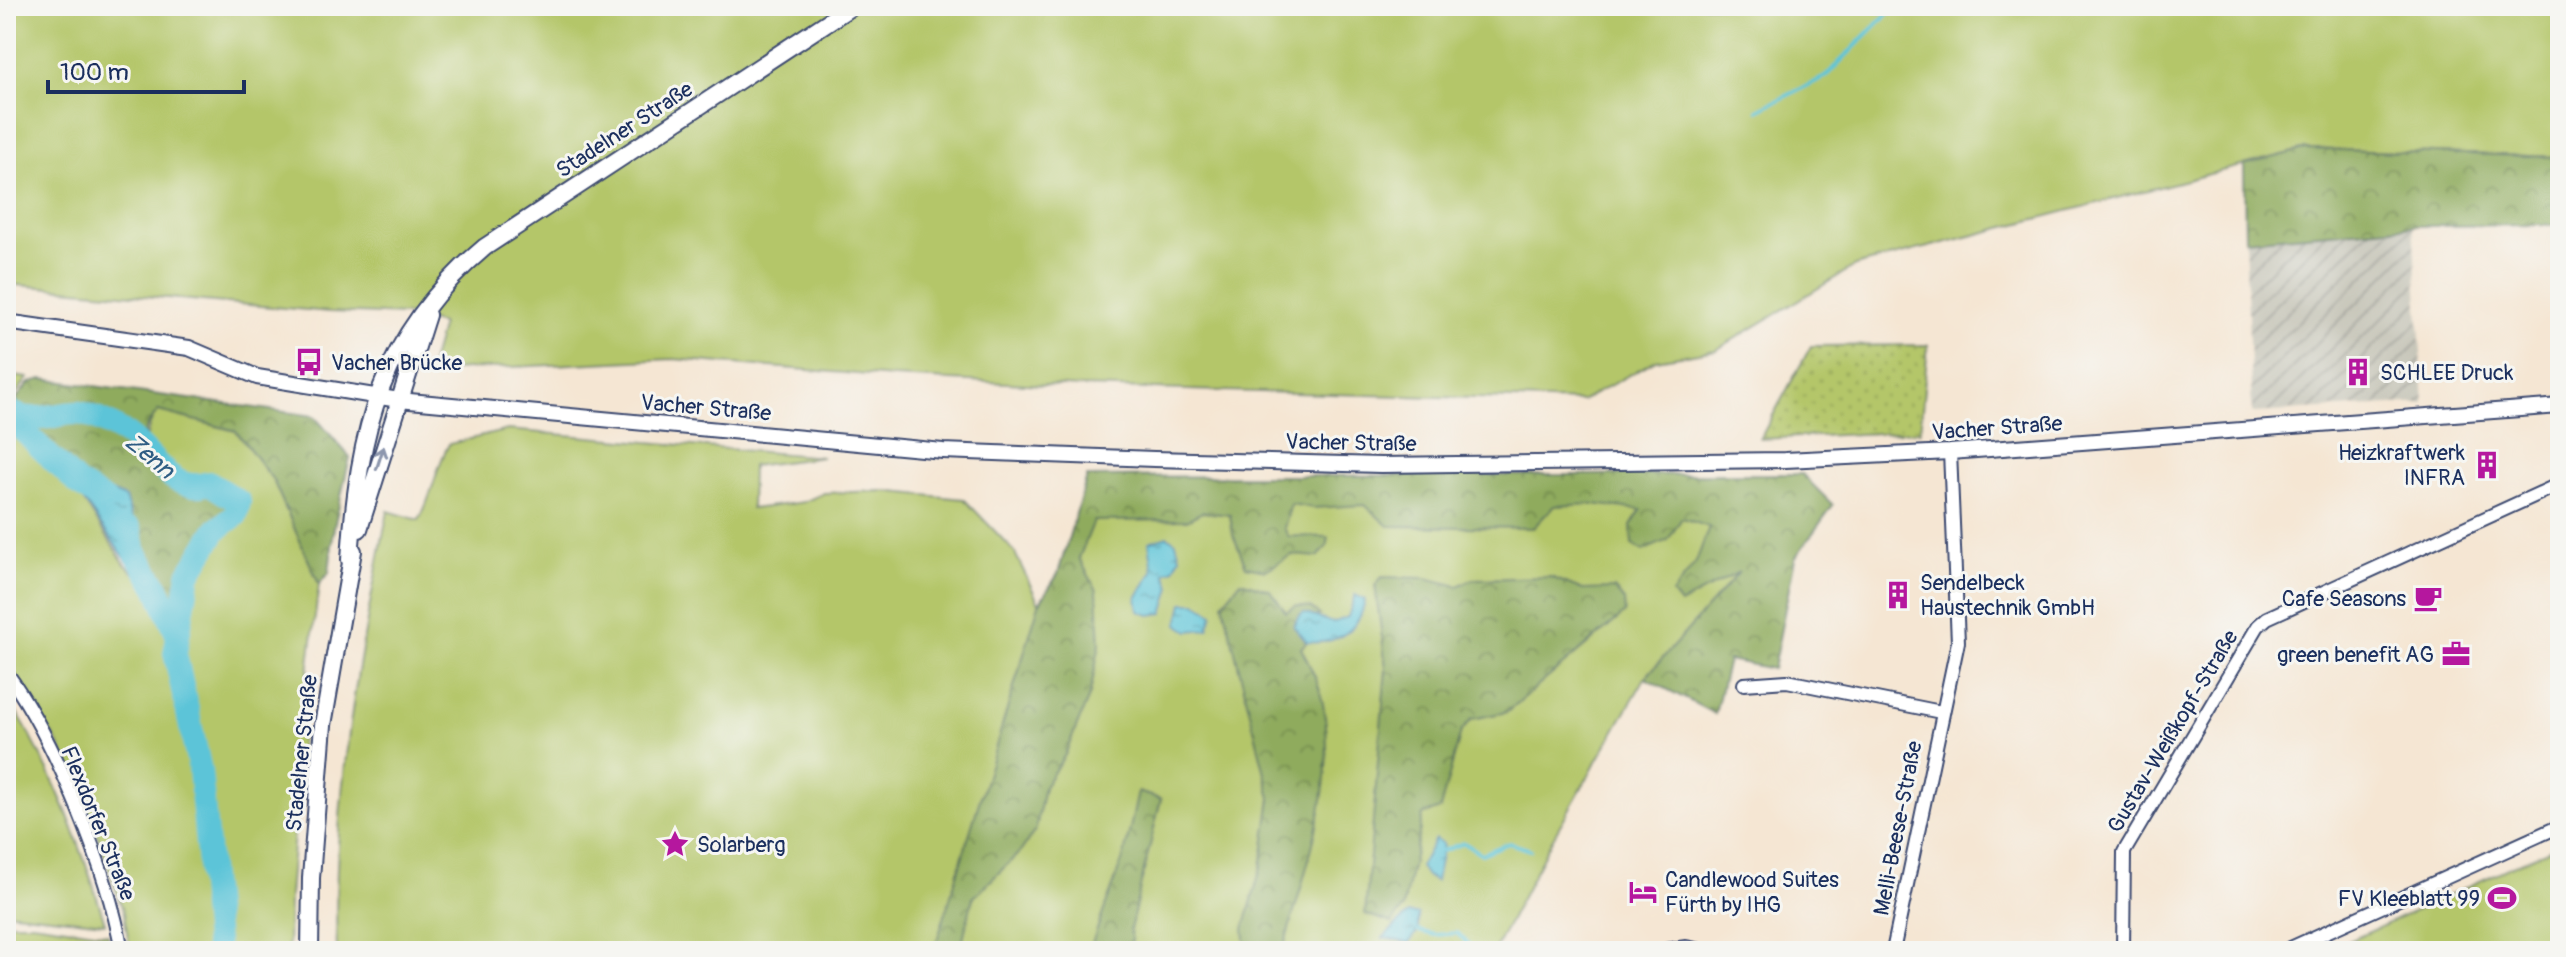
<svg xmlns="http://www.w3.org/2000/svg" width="2566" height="957" font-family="Pangolin,sans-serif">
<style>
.industrial{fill:url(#industrial-furrows)}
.green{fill:#b4c669;stroke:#687a64;stroke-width:2}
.forest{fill:url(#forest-crowns);stroke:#556d5e;stroke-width:2}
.park{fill:url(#park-dots);stroke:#687a64;stroke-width:2}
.water{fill:url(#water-ripples);stroke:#3b7a9b;stroke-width:2}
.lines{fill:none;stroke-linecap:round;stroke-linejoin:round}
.stream{stroke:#5bc4d8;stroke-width:4}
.river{stroke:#5bc4d8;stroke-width:24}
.minor-casing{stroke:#3c4a70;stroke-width:16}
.tertiary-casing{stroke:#3c4a70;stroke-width:18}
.secondary-casing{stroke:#3c4a70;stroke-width:20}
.minor{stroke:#fff;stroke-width:12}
.tertiary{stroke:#fff;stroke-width:14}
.secondary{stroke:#fff;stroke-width:16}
.oneway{stroke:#8d97ae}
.labels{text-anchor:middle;stroke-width:6;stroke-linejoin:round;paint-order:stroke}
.street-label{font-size:22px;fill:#1b2f5e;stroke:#f6f6f2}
.poi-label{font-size:22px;fill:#1b2f5e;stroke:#f6f6f2;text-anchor:start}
.water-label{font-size:24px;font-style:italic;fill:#2e5c83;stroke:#f6f6f2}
</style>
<defs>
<pattern id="industrial-furrows" width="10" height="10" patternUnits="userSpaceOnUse" patternTransform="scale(2)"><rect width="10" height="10" fill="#c6c5b8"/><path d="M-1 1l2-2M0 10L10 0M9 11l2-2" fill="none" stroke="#a0a099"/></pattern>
<pattern id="forest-crowns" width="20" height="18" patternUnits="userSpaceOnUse" patternTransform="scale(2)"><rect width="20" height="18" fill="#8fab5d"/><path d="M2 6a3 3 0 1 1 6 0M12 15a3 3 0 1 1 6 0" fill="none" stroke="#748c50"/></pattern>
<pattern id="park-dots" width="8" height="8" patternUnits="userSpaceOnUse" patternTransform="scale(2)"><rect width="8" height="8" fill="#b4c669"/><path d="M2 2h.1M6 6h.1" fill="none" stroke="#9aaa5d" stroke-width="1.8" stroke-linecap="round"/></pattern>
<pattern id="water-ripples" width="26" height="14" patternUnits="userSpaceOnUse" patternTransform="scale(2)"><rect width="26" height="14" fill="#5bc4d8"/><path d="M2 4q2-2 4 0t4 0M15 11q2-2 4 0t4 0" fill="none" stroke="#4aa0b2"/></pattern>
</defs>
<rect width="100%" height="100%" fill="#f6f6f2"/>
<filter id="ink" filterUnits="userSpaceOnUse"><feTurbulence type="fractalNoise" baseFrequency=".0125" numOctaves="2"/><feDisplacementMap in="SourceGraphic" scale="16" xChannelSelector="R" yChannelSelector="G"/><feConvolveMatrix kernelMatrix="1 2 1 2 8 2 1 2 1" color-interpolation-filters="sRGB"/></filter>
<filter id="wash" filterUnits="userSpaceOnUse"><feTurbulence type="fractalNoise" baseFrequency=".006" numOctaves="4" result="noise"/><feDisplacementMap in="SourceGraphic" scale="32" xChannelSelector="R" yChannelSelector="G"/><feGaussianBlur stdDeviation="1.8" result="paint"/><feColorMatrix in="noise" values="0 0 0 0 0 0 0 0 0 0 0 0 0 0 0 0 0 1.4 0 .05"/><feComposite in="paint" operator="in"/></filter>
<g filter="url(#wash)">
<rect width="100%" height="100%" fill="#f5e6d3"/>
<path class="industrial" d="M2413,226L2424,403L2252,413L2245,240Z"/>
<path class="green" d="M6,6H2560V157L2306,149L1855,266L1716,350L1656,360L1582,401L1081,387L893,377L673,359L429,371L442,324L405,315L330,312L6,284Z
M6,375L28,378L13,398L19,427L71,482L125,564L176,614L177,630C195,590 183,549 228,523L223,489C208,483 195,487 180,482C143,469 138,439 158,410L236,431L273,480L319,584L305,696L289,896L288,951H130L124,913L92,820L58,743L6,662Z
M508,430L822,457L752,466L751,509L804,502L824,493L883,491L964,499L1014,551L1039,603L1058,574L1087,477L1802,474L1742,570L1645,678L1551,841L1494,951H337C331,803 359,655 388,511L419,520C433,495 435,469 449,444Z
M6,696C52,764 81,845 105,923L6,912Z
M2560,844V951H2328Z
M6,923H32L108,934L111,951H6Z"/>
<path class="forest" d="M2306,149L2560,157V225L2413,226L2245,240L2244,165Z
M42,379L314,416L350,457L334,527L329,573L319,584L273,480L236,431L158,411C154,417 146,425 145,432C141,464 180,492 209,483L239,502C233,525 210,533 198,555C185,579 186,606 176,632V613L142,552L125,498L87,482L19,427L17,398L29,383Z
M1802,474L1833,505L1795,558L1773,669L1728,660L1715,714L1645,678L1739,572L1680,604L1672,594L1696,562L1709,527L1682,518L1668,540L1643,551L1632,545L1631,526L1641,510L1593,504L1554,506L1533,528L1388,526L1365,505L1313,508L1291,504L1284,528L1288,536L1328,537V545L1318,557L1292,555L1266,570L1246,566L1233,535L1230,515L1202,512L1187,520L1094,521L1079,558L1097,590L1100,644L1090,694L1065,755L1044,787L1036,829L1021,851L973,898L960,951H934L1039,604L1058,574L1087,477Z
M1382,577L1426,578L1458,586L1472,579L1551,577L1583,590L1614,589L1624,600L1625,613L1507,712L1472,719L1461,732L1440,809L1423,815L1403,908L1392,923L1365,914L1386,668L1375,585Z
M1241,581L1270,590L1286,612L1296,606L1311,608L1320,615L1294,627L1307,642L1301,648C1307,661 1315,674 1319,688C1344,769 1304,872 1283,951H1246L1244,929L1261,867L1271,798L1223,603Z
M1138,792L1161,799L1130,930L1133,951H1089L1124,856Z"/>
<path class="park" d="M1928,345L1920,431L1760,439L1811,346Z"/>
<path class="water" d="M87,482L125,498L142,552L135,567L130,565L75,489Z
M1167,536L1176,542L1180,557L1174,569L1165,573L1171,587L1163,613L1150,615L1139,611L1137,598L1153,571L1149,542Z
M1355,595L1365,600C1360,630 1337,645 1307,642L1294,627L1298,617L1304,613L1333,623L1348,617Z
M1183,603H1197L1213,614L1208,629L1189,631L1178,624Z
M1435,839L1443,844L1436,881L1426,876L1420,867Z
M1408,914H1418V931L1409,943L1383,938Z"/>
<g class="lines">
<path class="stream" d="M1758,110L1825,77L1895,6
M1442,851L1464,843L1482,854L1509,843L1531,850
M1418,931L1435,935L1457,933L1475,951"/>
<path class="river" d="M6,411C13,413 22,418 30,418C46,420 63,412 79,413C93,415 112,426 124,433C153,450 169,496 209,483L239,502L236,515L216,530L189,574L175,653L200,770L217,951
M6,414L78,484L105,501
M130,530L135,552L157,587L176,632"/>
</g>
</g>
<g filter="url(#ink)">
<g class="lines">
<defs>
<path id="minor" d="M6,672C54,737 108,871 122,951
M1744,684L1787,681L1941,712
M1658,951L1686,947L1706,951
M1893,951L1958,642L1950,452
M2123,951L2124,852L2258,626L2267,618L2560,484
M2284,951L2560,826"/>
<path id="tertiary" d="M6,322L189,348L257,377L399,400L943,451L1154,459L1381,465L1785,460L1950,452L2560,406"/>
<path id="secondary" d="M359,529L427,315
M350,560C358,430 381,334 485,247L852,6
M310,951L311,878L323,725L353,551"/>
</defs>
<use href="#minor" class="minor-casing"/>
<use href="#tertiary" class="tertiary-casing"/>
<use href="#secondary" class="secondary-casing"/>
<use href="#minor" class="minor"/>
<use href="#tertiary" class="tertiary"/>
<use href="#secondary" class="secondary"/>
</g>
<defs><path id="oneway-shaft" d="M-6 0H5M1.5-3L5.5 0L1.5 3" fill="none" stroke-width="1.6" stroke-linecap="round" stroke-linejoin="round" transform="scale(2)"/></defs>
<use class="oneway" href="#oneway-shaft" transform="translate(380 458) rotate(-72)"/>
</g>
<defs>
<symbol id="bus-bare" viewBox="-9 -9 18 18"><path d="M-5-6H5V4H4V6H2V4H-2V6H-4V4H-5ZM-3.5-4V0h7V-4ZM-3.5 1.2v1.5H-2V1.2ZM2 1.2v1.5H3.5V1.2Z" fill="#b5179e" stroke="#f6f6f2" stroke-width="2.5" paint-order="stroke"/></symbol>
<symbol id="building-bare" viewBox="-9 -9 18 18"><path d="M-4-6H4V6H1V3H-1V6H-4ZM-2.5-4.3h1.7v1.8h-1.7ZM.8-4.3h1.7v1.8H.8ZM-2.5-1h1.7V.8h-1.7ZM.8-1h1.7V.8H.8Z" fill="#b5179e" stroke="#f6f6f2" stroke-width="2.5" paint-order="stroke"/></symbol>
<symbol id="cafe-bare" viewBox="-9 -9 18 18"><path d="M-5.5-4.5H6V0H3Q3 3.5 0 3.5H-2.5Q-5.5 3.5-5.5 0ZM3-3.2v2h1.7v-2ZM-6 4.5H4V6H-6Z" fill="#b5179e" stroke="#f6f6f2" stroke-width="2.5" paint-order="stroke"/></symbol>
<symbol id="office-bare" viewBox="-9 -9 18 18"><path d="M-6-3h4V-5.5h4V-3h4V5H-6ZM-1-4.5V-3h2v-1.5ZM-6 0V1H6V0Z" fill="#b5179e" stroke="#f6f6f2" stroke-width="2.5" paint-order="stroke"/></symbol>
<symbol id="sight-bare" viewBox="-9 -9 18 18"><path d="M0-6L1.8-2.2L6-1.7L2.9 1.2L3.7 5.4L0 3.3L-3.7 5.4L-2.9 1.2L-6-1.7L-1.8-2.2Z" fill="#b5179e" stroke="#f6f6f2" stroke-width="2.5" paint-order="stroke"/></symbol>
<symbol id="hotel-bare" viewBox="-9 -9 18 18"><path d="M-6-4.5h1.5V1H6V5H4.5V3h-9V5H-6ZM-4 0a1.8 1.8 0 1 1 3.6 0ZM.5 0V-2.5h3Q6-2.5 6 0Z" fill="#b5179e" stroke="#f6f6f2" stroke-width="2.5" paint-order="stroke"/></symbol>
<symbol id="stadium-bare" viewBox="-9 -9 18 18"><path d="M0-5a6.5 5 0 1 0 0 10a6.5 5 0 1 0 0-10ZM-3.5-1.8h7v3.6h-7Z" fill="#b5179e" stroke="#f6f6f2" stroke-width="2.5" paint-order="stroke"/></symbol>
</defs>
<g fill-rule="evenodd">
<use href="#bus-bare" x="289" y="342" width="40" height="40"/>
<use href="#building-bare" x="2338" y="352" width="40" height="40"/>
<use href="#building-bare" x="2467" y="445" width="40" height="40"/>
<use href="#building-bare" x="1878" y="575" width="40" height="40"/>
<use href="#cafe-bare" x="2408" y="578" width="40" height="40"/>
<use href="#office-bare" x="2436" y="634" width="40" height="40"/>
<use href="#sight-bare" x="655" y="824" width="40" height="40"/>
<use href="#hotel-bare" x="1623" y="872" width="40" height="40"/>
<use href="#stadium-bare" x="2482" y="878" width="40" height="40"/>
</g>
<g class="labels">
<g class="street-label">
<text transform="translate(624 129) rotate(-33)" y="8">Stadelner Straße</text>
<text transform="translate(706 407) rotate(5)" y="8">Vacher Straße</text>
<text transform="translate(1997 427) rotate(-4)" y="8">Vacher Straße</text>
<text transform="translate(1351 442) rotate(1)" y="8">Vacher Straße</text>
<text transform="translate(2172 731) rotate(-59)" y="8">Gustav-Weißkopf-Straße</text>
<text transform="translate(301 753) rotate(-84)" y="8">Stadelner Straße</text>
<text transform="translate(99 823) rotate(68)" y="8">Flexdorfer Straße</text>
<text transform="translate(1897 828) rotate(-79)" y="8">Melli-Beese-Straße</text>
</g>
<g class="poi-label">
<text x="331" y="370">Vacher Brücke</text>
<text x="2380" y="380">SCHLEE Druck</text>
<text x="2465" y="460" text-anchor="end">Heizkraftwerk<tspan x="2465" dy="25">INFRA</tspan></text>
<text x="1920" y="590">Sendelbeck<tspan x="1920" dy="25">Haustechnik GmbH</tspan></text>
<text x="2406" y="606" text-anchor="end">Cafe Seasons</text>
<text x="2434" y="662" text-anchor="end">green benefit AG</text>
<text x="697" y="852">Solarberg</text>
<text x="1665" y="887">Candlewood Suites<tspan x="1665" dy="25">Fürth by IHG</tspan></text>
<text x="2480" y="906" text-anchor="end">FV Kleeblatt 99</text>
</g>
<g class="water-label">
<text transform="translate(150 456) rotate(40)" y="8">Zenn</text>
</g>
</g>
<rect width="2566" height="957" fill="none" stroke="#f6f6f2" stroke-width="32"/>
<path d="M48 80v12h196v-12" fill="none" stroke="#1b2f5e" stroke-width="4"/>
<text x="60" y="80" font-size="24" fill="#1b2f5e" stroke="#f6f6f2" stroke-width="6" paint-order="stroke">100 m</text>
</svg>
